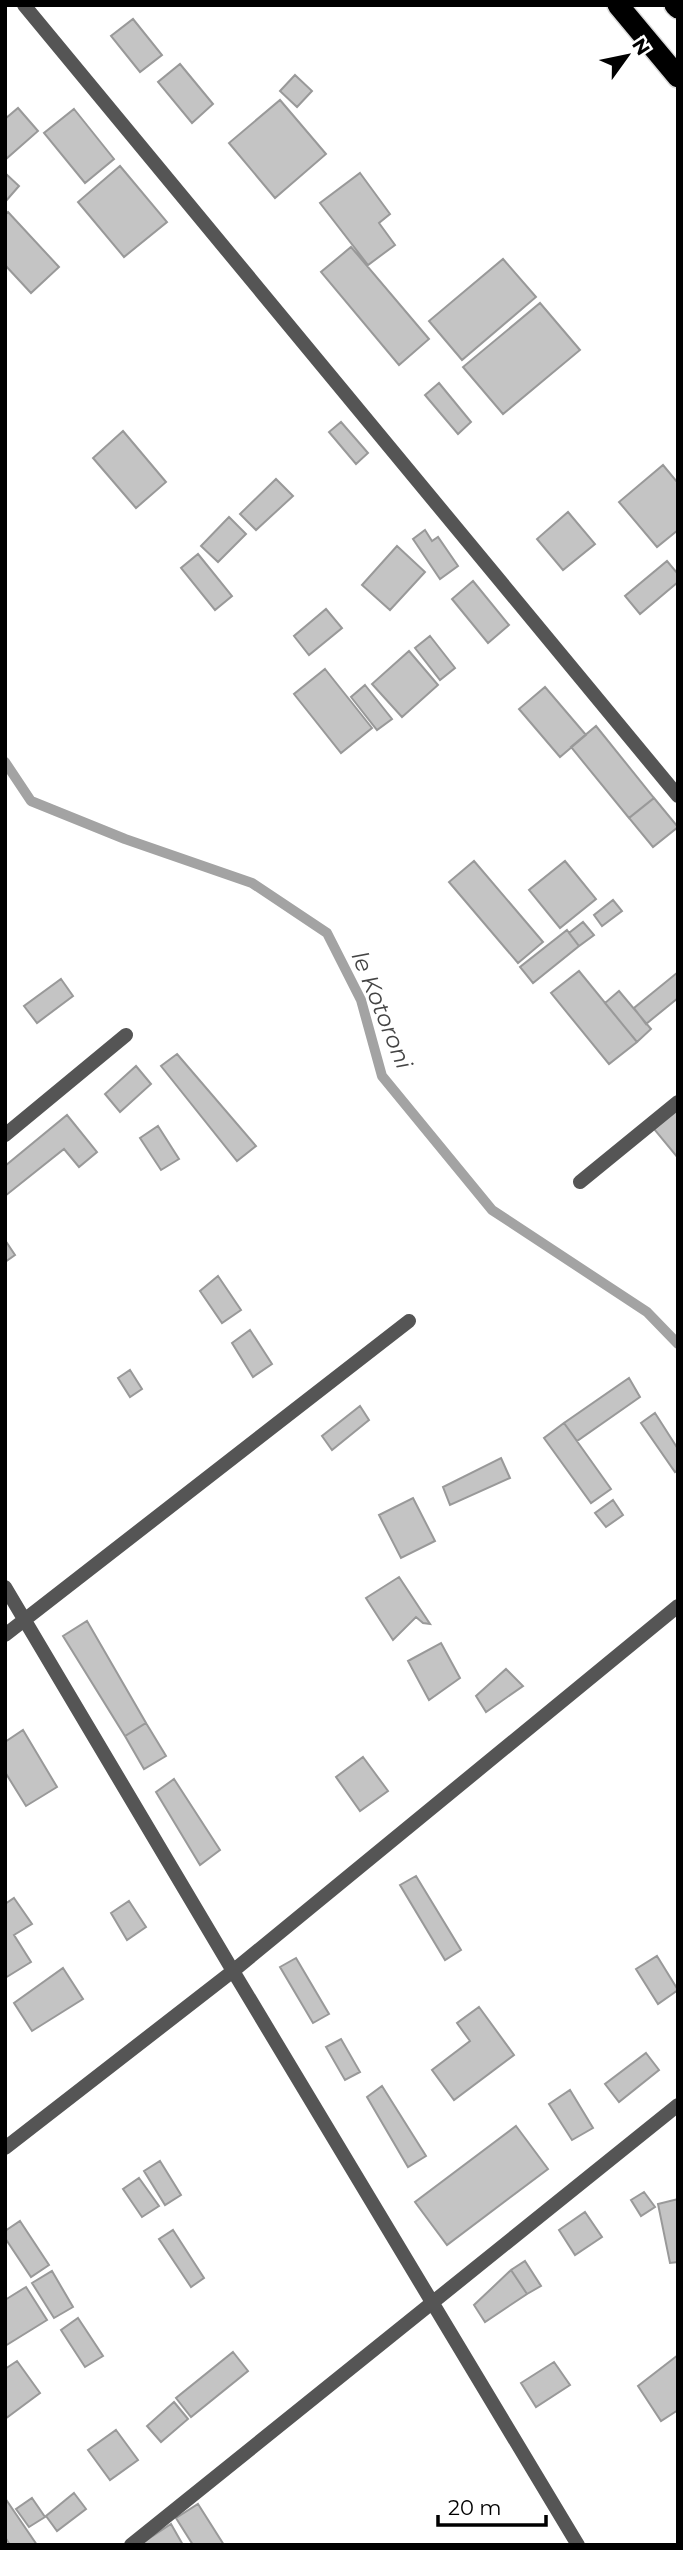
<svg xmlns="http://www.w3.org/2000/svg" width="683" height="2550" font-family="Montserrat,sans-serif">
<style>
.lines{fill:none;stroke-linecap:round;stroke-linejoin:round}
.stream{stroke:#a3a3a3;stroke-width:10}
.building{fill:#c4c4c4;stroke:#999;stroke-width:2}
.highway-casing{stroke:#dbdbdb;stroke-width:24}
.street{stroke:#555;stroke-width:14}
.highway{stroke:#000;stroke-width:21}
.labels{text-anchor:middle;stroke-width:5;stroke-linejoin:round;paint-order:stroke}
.water-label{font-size:23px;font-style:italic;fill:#444;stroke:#fff}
</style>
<rect width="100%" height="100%" fill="#fff"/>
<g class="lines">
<path class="stream" d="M5,762L31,801L125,839L252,883L327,933L361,1000L382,1076L492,1210L647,1312L678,1344"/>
</g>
<path class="building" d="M133,19L162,55L140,72L111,36Z
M180,64L213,104L192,123L158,82Z
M295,75L312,91L297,107L280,91Z
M280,100L326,154L275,198L229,143Z
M18,108L38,131L6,159L5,119Z
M74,109L114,159L85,183L44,133Z
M120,166L167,222L124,257L78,202Z
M5,173L19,186L5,202Z
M360,173L390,214L379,223L395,245L368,265L320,203Z
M8,212L59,267L31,293L5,265V215Z
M351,247L429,339L399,365L321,272Z
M503,259L536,297L462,360L429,321Z
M540,303L580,350L503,414L463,367Z
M439,383L471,422L458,434L425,395Z
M341,422L368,453L356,464L329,432Z
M123,431L166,482L136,508L93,458Z
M663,465L678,483V530L657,547L619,502Z
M276,479L293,496L256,530L240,514Z
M568,512L595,544L563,570L537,539Z
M229,517L246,534L218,562L201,546Z
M425,530L432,541L438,537L458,566L440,579L413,539Z
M397,546L425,572L390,610L362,585Z
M198,554L232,596L215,610L181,568Z
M667,561L678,574V582L640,614L625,596Z
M473,581L509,625L488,643L452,599Z
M326,609L342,628L309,655L294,636Z
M430,636L455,668L440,680L415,648Z
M409,651L438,685L402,717L372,684Z
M325,669L372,728L341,753L294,694Z
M365,685L392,719L377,730L351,697Z
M545,687L586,735L560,757L519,709Z
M596,726L654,798L629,818L571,747Z
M654,798L678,827L653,847L629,818Z
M474,861L543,942L518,963L449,882Z
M565,861L596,899L560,928L529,890Z
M613,900L622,911L602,926L594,915Z
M583,922L594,935L579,946L569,933Z
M567,930L579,946L533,983L520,967Z
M579,971L637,1042L609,1064L551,993Z
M678,972V998L646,1024L634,1008Z
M61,979L73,996L37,1023L24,1006Z
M619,991L651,1029L637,1042L605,1003Z
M177,1054L256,1146L237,1161L161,1066Z
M136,1066L151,1084L120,1112L105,1094Z
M678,1109V1158L654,1129Z
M67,1115L97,1152L79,1167L64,1149L5,1196V1166Z
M158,1126L179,1159L161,1170L140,1138Z
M5,1240L15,1255L5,1262Z
M218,1276L241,1310L222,1323L200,1291Z
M250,1330L272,1364L253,1377L232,1343Z
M130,1370L142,1389L130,1397L118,1378Z
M629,1378L640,1397L577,1441L564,1423Z
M360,1406L369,1420L332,1450L322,1436Z
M655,1413L678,1449V1470L675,1472L641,1423Z
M564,1423L611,1489L591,1503L544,1438Z
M501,1458L510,1478L450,1505L443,1487Z
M413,1498L435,1541L401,1558L379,1515Z
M613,1500L623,1515L606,1527L595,1513Z
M399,1577L430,1624L423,1623L416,1617L393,1640L366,1598Z
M87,1621L146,1723L125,1736L63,1636Z
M441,1643L460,1678L429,1700L408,1661Z
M506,1669L523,1686L486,1712L476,1696Z
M146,1723L166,1756L144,1769L125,1736Z
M23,1730L57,1787L26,1806L5,1772V1742Z
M363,1757L388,1791L360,1811L336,1777Z
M174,1779L220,1850L200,1865L156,1792Z
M416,1876L461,1950L445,1960L400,1885Z
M14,1898L32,1924L14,1935L31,1962L5,1978V1904Z
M129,1901L146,1927L127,1940L111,1913Z
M657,1956L678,1990L658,2004L636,1969Z
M296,1958L329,2014L313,2023L280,1967Z
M63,1968L83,1999L32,2031L14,2003Z
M479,2007L514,2055L454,2100L432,2070L470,2041L457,2023Z
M341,2039L360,2072L345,2080L326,2047Z
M646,2053L659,2070L619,2102L605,2084Z
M382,2086L426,2156L408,2167L367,2097Z
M570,2090L593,2128L572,2140L549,2104Z
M516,2126L548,2169L447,2245L415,2202Z
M160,2161L181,2195L165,2205L144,2171Z
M139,2178L159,2206L142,2217L123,2189Z
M644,2192L655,2207L641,2216L631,2200Z
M678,2199V2262L670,2263L658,2204Z
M585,2212L602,2237L575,2255L559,2230Z
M20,2221L49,2265L31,2277L5,2238V2231Z
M173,2230L204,2278L191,2287L159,2239Z
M525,2261L541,2286L527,2294L511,2270Z
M511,2270L527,2294L485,2322L474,2305Z
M52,2271L73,2307L54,2318L32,2283Z
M26,2287L47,2320L5,2346V2300Z
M78,2318L103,2356L85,2367L61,2330Z
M233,2352L248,2371L191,2417L176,2398Z
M678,2355V2410L661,2421L638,2386Z
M17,2361L40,2393L5,2419V2369Z
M554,2362L570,2385L536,2407L521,2383Z
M174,2402L188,2419L161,2442L147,2426Z
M116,2430L138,2460L110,2480L88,2450Z
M74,2493L86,2509L57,2531L46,2516Z
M5,2498L37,2545H10L5,2537Z
M32,2498L45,2517L29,2527L16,2509Z
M198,2504L224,2545H193L176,2518Z
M171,2524L183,2545H139Z"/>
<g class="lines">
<defs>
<path id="highway" d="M618,5L678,77
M675,5L678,8"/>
</defs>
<use href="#highway" class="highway-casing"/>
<path class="street" d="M24,5L678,796
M5,1135L126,1035
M580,1182L678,1102
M5,1587L233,1971L578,2545
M5,1635L409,1321
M5,2148L233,1971L678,1606
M131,2545L678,2105"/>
<use href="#highway" class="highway"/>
</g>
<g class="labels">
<g class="water-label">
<text transform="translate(382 1010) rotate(68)" y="8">le Kotoroni</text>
</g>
</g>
<rect width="683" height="2550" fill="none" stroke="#000000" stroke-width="14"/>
<g transform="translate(627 56) rotate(57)" stroke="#ffffff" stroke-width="5" paint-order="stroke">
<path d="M0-5L12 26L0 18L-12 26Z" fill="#000000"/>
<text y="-10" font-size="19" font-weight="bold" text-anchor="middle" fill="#000000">N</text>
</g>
<path d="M438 2515v10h108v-10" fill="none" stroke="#000000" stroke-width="3.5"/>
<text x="448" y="2515" font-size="21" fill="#000000" stroke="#ffffff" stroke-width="5" paint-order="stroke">20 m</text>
</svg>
